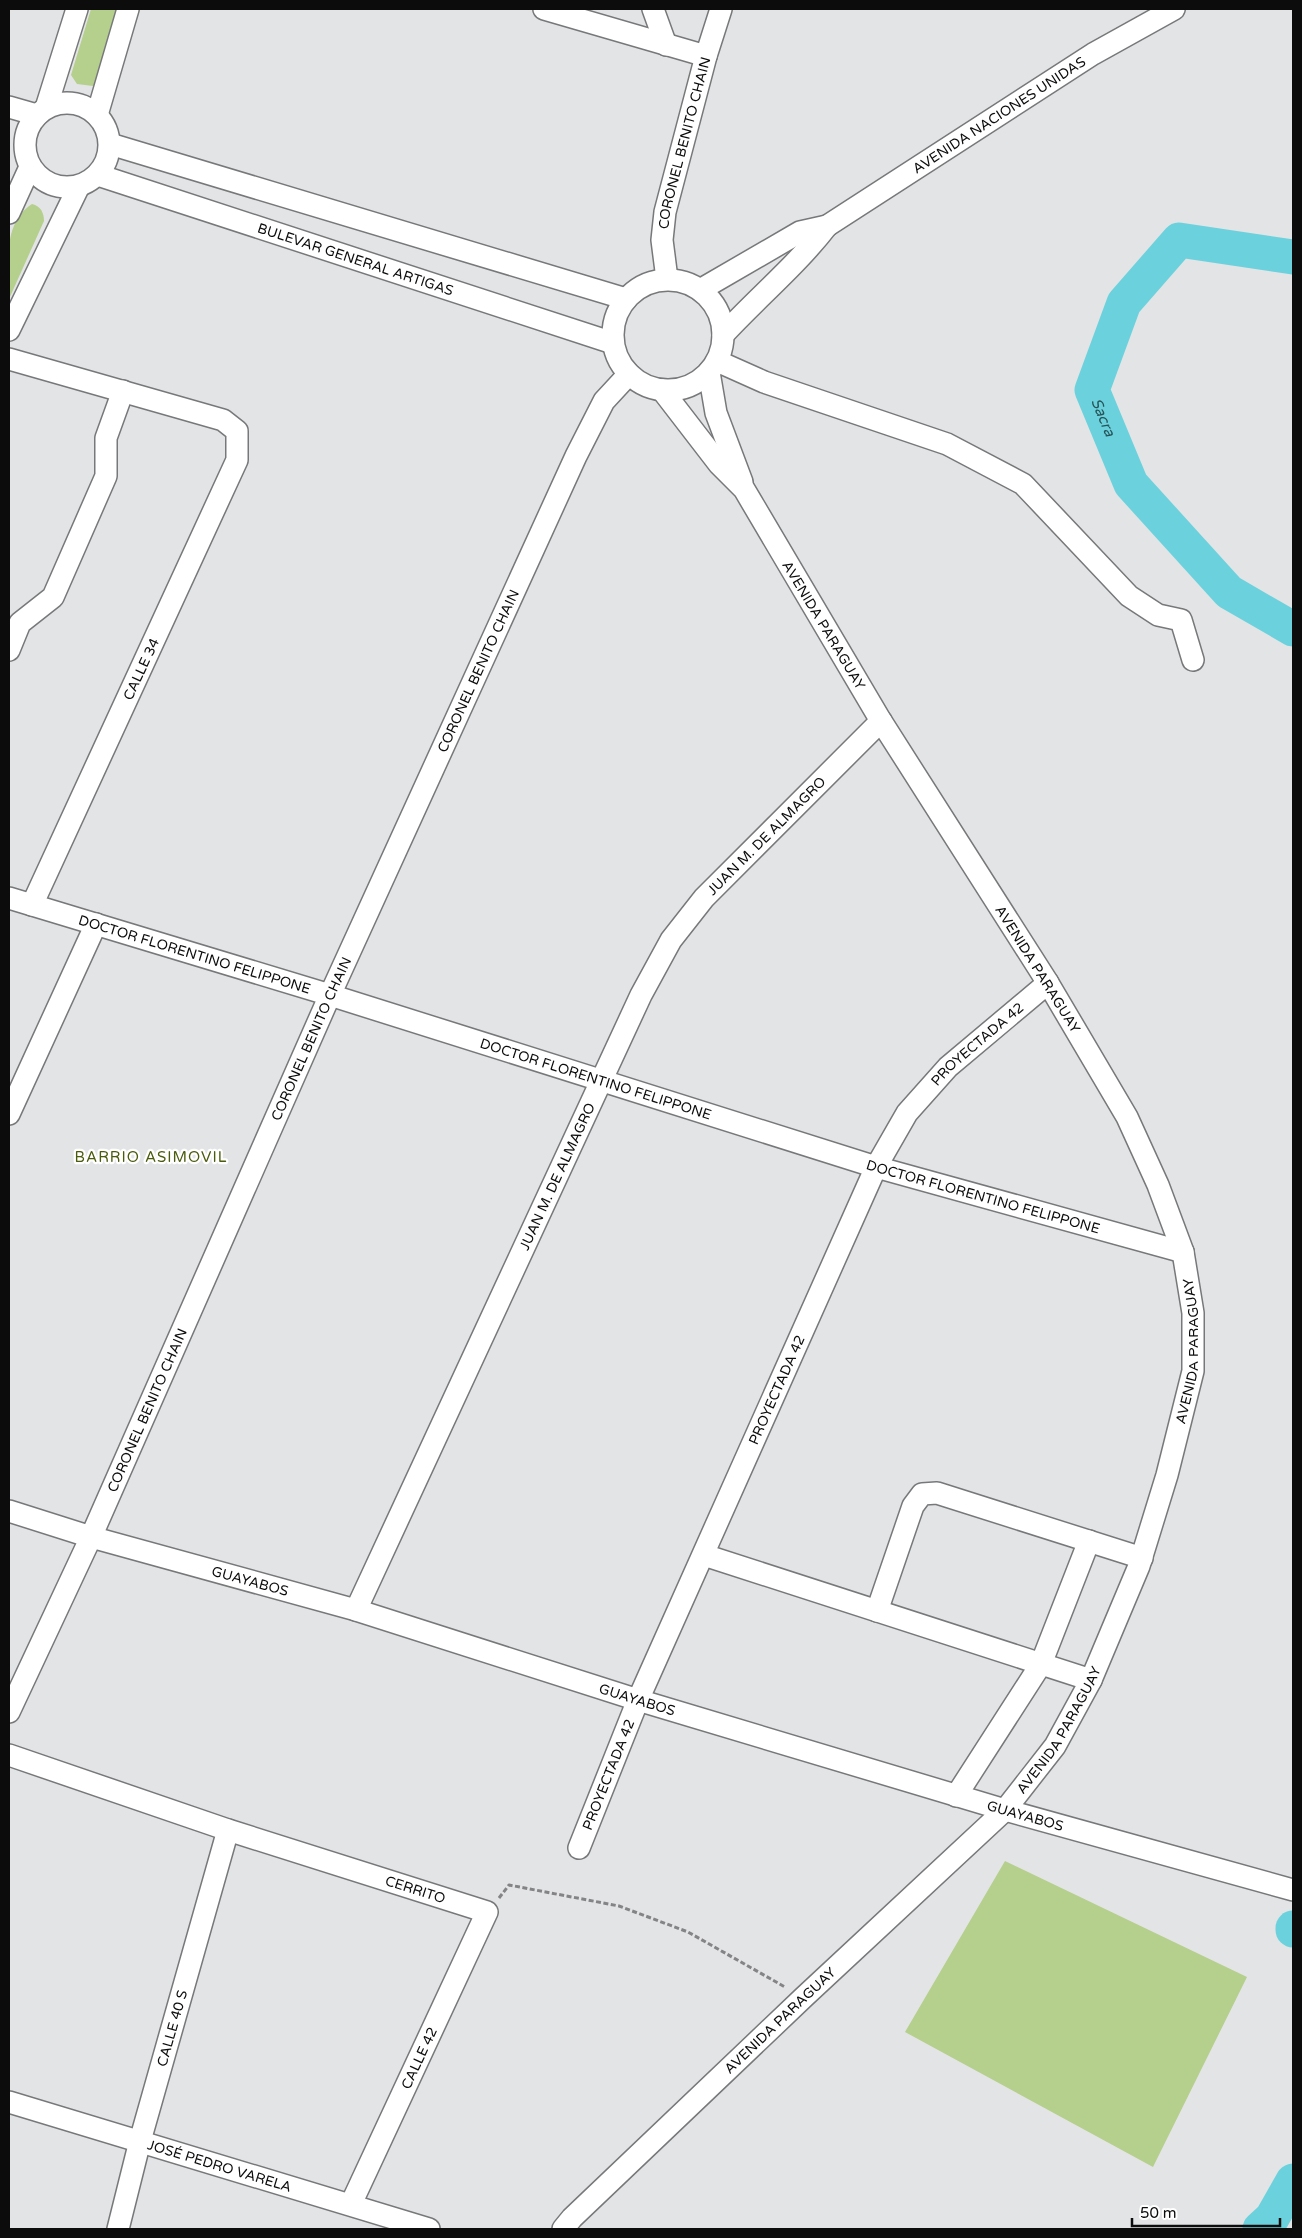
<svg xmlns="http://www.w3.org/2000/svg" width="1302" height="2238" font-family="'Varela Round',sans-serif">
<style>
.green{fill:#b5cf8c}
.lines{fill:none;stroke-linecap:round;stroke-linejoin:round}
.river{stroke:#6bd2dd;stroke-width:35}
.minor-casing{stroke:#77787a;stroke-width:24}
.path{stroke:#848486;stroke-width:3;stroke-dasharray:5 2.5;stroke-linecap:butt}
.minor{stroke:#fff;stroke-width:21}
.labels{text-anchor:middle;stroke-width:4.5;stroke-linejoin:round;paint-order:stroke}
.street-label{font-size:14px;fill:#0c0c0d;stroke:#fff}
.water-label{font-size:15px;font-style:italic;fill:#265459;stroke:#fff}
.neighbourhood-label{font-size:15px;letter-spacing:1px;fill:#4a5b0c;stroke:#fff}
</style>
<rect width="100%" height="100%" fill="#e3e4e6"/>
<path class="green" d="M91,9H118L97,82L93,86L77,84L71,75Z
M32,204C41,206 44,213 44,221L9,299C9,268 1,224 32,204Z
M1005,1861L1247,1977L1153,2167L905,2032Z"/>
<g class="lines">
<g class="river">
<path id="s1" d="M1293,257L1179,240L1124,303L1092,390L1131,484L1229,592L1293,629"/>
<path d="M1293,1928V1930"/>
<path d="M1260,2229L1272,2218L1293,2181"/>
</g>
<defs>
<g id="minor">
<path d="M544,9L706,56"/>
<path d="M653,9L666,45"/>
<circle cx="67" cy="145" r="42"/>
<path d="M9,107L37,115"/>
<path d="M46,108L77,9"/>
<path d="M97,115L128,9"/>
<path d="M110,144L626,299"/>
<path id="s2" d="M98,175L613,343"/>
<path d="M9,213L30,167"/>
<path id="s3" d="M667,279L662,240L665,212L706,56L721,9"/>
<circle cx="668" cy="335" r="55"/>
<path id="s4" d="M700,290L800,232L827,226L1093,54L1174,9"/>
<path d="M9,330L79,186"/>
<path d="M723,335C757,298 796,266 827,226"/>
<path d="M9,359L223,420L237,431V460L32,905"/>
<path d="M717,361L764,382L947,444L1023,484L1129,596L1158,615L1181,620L1193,660"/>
<path d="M709,372L716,413L742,482"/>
<path d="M9,650L20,623L53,597L106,476V438L123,391"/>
<path id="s5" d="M9,898L330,995L876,1167L1183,1252"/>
<path d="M9,1114L96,924"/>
<path id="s6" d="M9,1511L91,1537L356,1610L638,1700L1005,1810L1293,1890"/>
<path d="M704,1555L1091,1680"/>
<path id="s7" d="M356,1610L641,995L671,940L704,898L881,721"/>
<path d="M877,1611L913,1506L922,1494L937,1493L1142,1558"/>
<path id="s8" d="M9,1712L91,1537L330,995L576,456L604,401L629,374"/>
<path id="s9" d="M9,1755L228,1830L487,1912L351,2204"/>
<path d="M956,1796L1041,1664L1089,1541"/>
<path id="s10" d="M579,1848L638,1700L876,1167L907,1113L948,1067L1048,983"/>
<path id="s11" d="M9,2102L429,2229"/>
<path id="s12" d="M118,2229L140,2141L228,1830"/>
<path id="s13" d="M563,2229L572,2218L804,1997L1005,1810L1055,1746L1091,1680L1139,1566L1167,1475L1193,1371V1313L1183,1252L1158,1185L1127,1117L1048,983L881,721L744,489L719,464L662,390"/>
</g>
</defs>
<use href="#minor" class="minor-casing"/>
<path class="path" d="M499,1898L509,1885L619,1906L688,1932L785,1987"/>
<use href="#minor" class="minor"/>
</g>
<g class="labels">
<g class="street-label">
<text dy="5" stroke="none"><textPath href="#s4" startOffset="348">AVENIDA NACIONES UNIDAS</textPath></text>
<text dy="5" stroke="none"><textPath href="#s3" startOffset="139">CORONEL BENITO CHAIN</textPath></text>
<text dy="5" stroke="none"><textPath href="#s2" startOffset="271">BULEVAR GENERAL ARTIGAS</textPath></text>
<text transform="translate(824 625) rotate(59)" y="5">AVENIDA PARAGUAY</text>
<text transform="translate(141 669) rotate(-65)" y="5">CALLE 34</text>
<text dy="5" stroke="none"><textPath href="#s8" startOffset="1142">CORONEL BENITO CHAIN</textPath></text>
<text dy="5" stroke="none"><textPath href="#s7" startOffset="882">JUAN M. DE ALMAGRO</textPath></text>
<text dy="5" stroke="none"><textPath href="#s5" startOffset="194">DOCTOR FLORENTINO FELIPPONE</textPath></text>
<text transform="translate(1038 969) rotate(58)" y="5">AVENIDA PARAGUAY</text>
<text dy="5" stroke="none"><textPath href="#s8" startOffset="738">CORONEL BENITO CHAIN</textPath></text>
<text dy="5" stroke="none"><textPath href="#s10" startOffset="904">PROYECTADA 42</textPath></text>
<text dy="5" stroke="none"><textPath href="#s5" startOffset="614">DOCTOR FLORENTINO FELIPPONE</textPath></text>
<text dy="5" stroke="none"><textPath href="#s7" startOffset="478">JUAN M. DE ALMAGRO</textPath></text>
<text dy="5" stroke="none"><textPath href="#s5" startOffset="1019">DOCTOR FLORENTINO FELIPPONE</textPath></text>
<text dy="5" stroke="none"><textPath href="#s13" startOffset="1111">AVENIDA PARAGUAY</textPath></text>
<text dy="5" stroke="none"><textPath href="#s10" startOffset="499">PROYECTADA 42</textPath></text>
<text dy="5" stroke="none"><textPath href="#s8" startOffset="332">CORONEL BENITO CHAIN</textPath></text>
<text dy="5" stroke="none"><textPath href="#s6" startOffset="251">GUAYABOS</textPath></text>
<text dy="5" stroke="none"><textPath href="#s6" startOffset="656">GUAYABOS</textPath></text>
<text dy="5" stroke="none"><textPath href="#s13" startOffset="706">AVENIDA PARAGUAY</textPath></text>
<text dy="5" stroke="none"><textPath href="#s10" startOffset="79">PROYECTADA 42</textPath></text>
<text dy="5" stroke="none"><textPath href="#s6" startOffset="1061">GUAYABOS</textPath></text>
<text dy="5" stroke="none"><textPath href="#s9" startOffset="428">CERRITO</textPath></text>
<text dy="5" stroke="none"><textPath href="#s13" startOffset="301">AVENIDA PARAGUAY</textPath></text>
<text dy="5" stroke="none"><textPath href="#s12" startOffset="208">CALLE 40 S</textPath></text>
<text transform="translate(419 2058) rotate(-65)" y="5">CALLE 42</text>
<text dy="5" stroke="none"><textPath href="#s11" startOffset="220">JOSÉ PEDRO VARELA</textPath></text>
</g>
<g class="water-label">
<text dy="5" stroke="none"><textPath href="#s1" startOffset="321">Sacra</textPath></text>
</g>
<g class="neighbourhood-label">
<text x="151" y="1162">BARRIO ASIMOVIL</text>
</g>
</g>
<rect width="1302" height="2238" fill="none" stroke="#0c0c0d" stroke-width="20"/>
<path d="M1132 2218v8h148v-8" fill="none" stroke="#0c0c0d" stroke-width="2.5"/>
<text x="1140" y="2218" font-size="15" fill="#0c0c0d" stroke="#ffffff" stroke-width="4" paint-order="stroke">50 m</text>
</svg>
